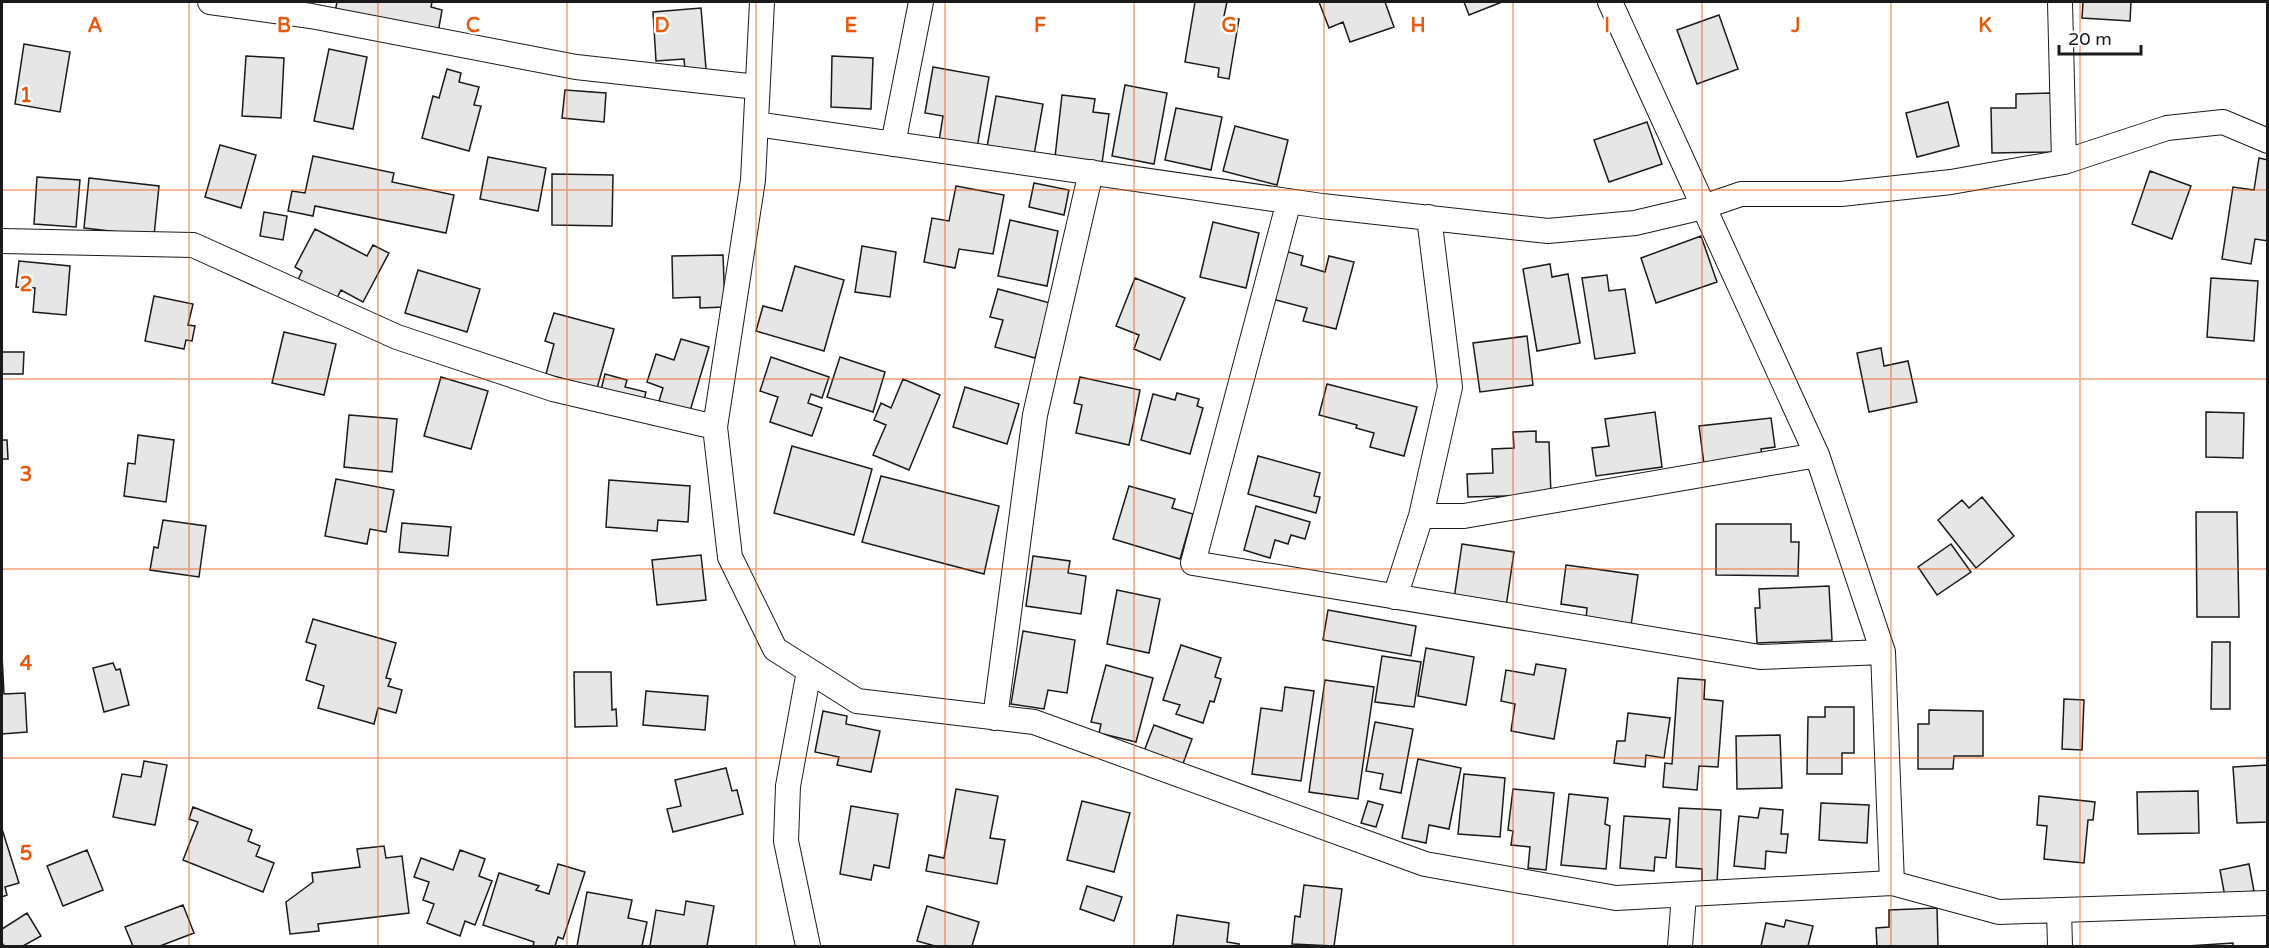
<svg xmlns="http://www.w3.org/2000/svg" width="2269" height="948" font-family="'Varela Round',sans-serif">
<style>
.building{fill:#e6e6e6;stroke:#1a1a1a;stroke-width:1.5}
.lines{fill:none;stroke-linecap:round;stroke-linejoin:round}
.minor-casing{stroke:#1a1a1a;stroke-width:26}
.minor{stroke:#fff;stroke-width:24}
.grid{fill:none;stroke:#e8590c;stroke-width:1.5;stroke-opacity:0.55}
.grid-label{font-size:20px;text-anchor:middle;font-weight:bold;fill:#e8590c;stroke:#fff;stroke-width:4.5;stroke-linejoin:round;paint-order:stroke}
</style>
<rect width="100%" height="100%" fill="#fff"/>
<path class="building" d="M337,2H432L431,7L442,10L438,33L335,12Z
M1195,2H1227L1224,16L1239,19L1229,79L1218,77L1219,68L1185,62Z
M1319,2H1385L1394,27L1350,42L1343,22L1329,28Z
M1464,2H1502L1469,15Z
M2083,2H2131L2130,21L2082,18Z
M701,8L706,69L685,70L684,59L656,61L653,12Z
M1719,15L1738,69L1697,84L1677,30Z
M24,44L70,52L60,112L15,104Z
M329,49L367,57L353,129L314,121Z
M246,56L284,58L281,118L242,116Z
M832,56L873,58L871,109L831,107Z
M933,67L989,77L977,148L939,141L943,116L925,113Z
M447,69L461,73L459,82L479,87L474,105L481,106L469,151L422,138L433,96L439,98Z
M1125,85L1167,93L1154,164L1112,156Z
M565,90L606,93L604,122L562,118Z
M2053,93L2054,152L1992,153L1991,108H2016V94Z
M1062,95L1095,99L1093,112L1109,114L1102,163L1055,157Z
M996,96L1043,104L1034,155L987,147Z
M1948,102L1959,146L1917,157L1906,113Z
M1176,108L1222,117L1211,170L1165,160Z
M1647,122L1662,164L1609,182L1594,140Z
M1235,126L1288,140L1277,185L1223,171Z
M220,145L256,155L241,208L205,197Z
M313,156L394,173L392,182L454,195L446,233L315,206L313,216L288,211L292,191L305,193Z
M488,157L546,168L538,211L480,199Z
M2259,158L2268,160V241L2255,239L2251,264L2222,259L2233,187L2254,190Z
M2150,171L2191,186L2172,239L2132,224Z
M552,174L613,175L612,226L552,225Z
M37,177L80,180L76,227L34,224Z
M89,178L159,186L154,236L84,228Z
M1034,183L1069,190L1064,215L1029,207Z
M956,186L1004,195L993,254L959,249L955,268L924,262L932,218L949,221Z
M264,212L287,216L283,240L260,236Z
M1010,220L1058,231L1047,286L998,276Z
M1213,222L1259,233L1246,288L1200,277Z
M315,229L367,256L373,245L389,253L363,302L341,290L336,300L298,280L302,271L295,267Z
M1701,236L1717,282L1656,303L1641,258Z
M862,246L896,252L890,297L855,292Z
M1285,251L1303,256L1301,265L1325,272L1329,256L1354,262L1336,329L1303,321L1307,308L1272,299Z
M723,255L725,307L700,308V297L673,298L672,256Z
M19,261L70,266L66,315L33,312L35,288L16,287Z
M1550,264L1552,277L1568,274L1580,343L1537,351L1523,269Z
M795,266L844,280L824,351L756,331L763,306L782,311Z
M418,270L480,289L467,332L405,313Z
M1607,275L1609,291L1625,289L1635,353L1595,359L1582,278Z
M1135,278L1185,298L1160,360L1134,349L1139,335L1116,326Z
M2211,278L2258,281L2254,341L2207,337Z
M998,289L1050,303L1035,358L995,347L1003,320L990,317Z
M154,296L193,304L188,325L195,326L192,341L186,340L184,349L145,341Z
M554,313L614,329L597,388L546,374L554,344L545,341Z
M284,332L336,344L324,395L272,383Z
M1527,336L1533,385L1480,392L1473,343Z
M681,339L709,347L690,411L659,401L663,388L647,382L656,354L674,360Z
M1881,348L1884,366L1908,361L1917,402L1869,412L1857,353Z
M2,352H24L23,374H2Z
M771,357L829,377L822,398L811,394L808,403L822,408L812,436L770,422L778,397L760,391Z
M840,357L885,372L873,412L827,397Z
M605,374L627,380L625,387L646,392L643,404L600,394Z
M441,377L488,391L471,449L424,436Z
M1080,377L1140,390L1129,445L1076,433L1082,405L1074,403Z
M903,379L940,395L909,470L873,455L886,425L874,420L881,403L891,408Z
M1327,384L1417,407L1404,456L1370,447L1374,433L1356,428L1357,425L1319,415Z
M965,387L1019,404L1007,444L953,427Z
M1177,393L1199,399L1197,406L1203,408L1190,454L1141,440L1153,394L1175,400Z
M1655,412L1662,467L1596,476L1592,448L1609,446L1605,419Z
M2206,412L2244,413L2243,458L2206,457Z
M349,415L397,419L392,472L344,467Z
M1771,418L1775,447L1761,449L1762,458L1704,464L1699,426Z
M1536,431V442H1549L1551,495L1468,497L1467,474L1493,473L1492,449L1514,448L1513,432Z
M138,435L174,440L166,502L124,496L128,463L135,464Z
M2,440H7L8,459H2Z
M792,446L872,469L854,535L774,513Z
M1258,456L1320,473L1314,496L1320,497L1316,513L1248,494Z
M881,476L999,506L984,574L862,542Z
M336,479L394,490L386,532L370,529L367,544L325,536Z
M609,480L690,486L688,522L658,520L657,531L606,527Z
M1129,486L1175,499L1172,508L1193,514L1180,559L1113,539Z
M1982,497L2014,536L1976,568L1938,520L1962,500L1969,508Z
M1256,506L1310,522L1305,539L1291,535L1288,544L1275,540L1270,558L1244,550Z
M2196,512H2237L2239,617H2197Z
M163,520L206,526L199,577L150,570L154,547L158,548Z
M402,523L451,527L448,556L399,552Z
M1716,524H1791V542H1799L1798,576L1716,575Z
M1462,544L1514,552L1506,607L1454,599Z
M1951,544L1971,572L1937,595L1918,567Z
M701,555L706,600L657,605L652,560Z
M1033,556L1070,561L1068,573L1086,576L1081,614L1026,606Z
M1566,565L1638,575L1631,626L1586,619L1587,608L1561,604Z
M1829,586L1832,640L1757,643L1755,608H1760L1759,589Z
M1117,590L1160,599L1149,653L1107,644Z
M1328,610L1416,626L1411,656L1323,640Z
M313,619L396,643L386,678L391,679L388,686L402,690L396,713L378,708L374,724L318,708L324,686L306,680L316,645L306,642Z
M1023,631L1075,640L1067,693L1048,690L1044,709L1011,704Z
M2212,642H2230V709H2211Z
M1181,645L1221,658L1215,677L1221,679L1214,702L1210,701L1203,723L1176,714L1180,705L1163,700Z
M1426,648L1474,657L1466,705L1418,696Z
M2,655L4,694L25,693L27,732L2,734Z
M1382,656L1421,662L1414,707L1375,702Z
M113,663L116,670L120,669L129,705L104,712L93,668Z
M1536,664L1566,669L1554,739L1511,731L1515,704L1501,701L1506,670L1534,675Z
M1106,665L1153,678L1136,742L1099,733L1101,724L1091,722Z
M574,672H611L612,710L616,709L617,726L575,727Z
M1678,678L1705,680L1704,699L1723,701L1718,767L1699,766L1697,790L1663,787L1665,763L1672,764Z
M1325,680L1374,687L1358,799L1309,792Z
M1285,687L1314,691L1301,781L1252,774L1261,708L1282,711Z
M646,691L708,696L705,730L643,725Z
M2064,699L2084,700L2082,750L2062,749Z
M1825,707H1854V753H1842V774H1807L1808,717H1825Z
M1929,710L1983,711V756H1954L1953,769H1918V724H1929Z
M823,711L847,716L846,724L880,731L871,772L837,765L839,757L815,752Z
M1628,713L1670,718L1664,758L1646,755L1645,767L1614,763L1617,741H1625Z
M1375,722L1413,729L1401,793L1380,789L1383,774L1366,771Z
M1154,725L1192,739L1181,769L1143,754Z
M1780,735L1782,788L1737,789L1736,736Z
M1418,759L1461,768L1449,829L1429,825L1426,843L1402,838Z
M144,761L167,765L155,825L113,817L122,774L141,777Z
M2268,765V822L2237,823L2233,767Z
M726,768L732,791L737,790L743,814L673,832L667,809L681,806L675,780Z
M1464,774L1505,778L1500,837L1458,834Z
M956,789L998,796L990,838L1005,840L997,884L926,871L929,855L944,858Z
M1513,789L1554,793L1546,870L1528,868L1530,847L1511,845L1513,831L1508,830Z
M2198,791L2199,833L2138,834L2137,792Z
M1569,794L1608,798L1605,824L1610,826L1606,869L1561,865Z
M2039,796L2095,802L2093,820H2088L2084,863L2044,859L2047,826L2037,825Z
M1082,801L1130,813L1114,872L1067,860Z
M1368,801L1383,805L1376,827L1361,823Z
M1821,803L1869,805L1867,843L1819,840Z
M851,806L898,814L889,868L874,865L871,880L840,874Z
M193,807L252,830L248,841L260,846L256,856L274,863L263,892L183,860L198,822L189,819Z
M1679,808L1721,810L1717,883L1702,882V869L1676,867Z
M1760,808L1783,810L1781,834H1788L1786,853L1766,851L1765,869L1734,866L1739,816L1758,818Z
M1624,816L1670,819L1666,858L1655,857L1654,871L1620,868Z
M2,829L19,883L5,887L7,895L2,897Z
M384,846L386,858L402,856L409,913L318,924L319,931L290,934L286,902L313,882L312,873L360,867L357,849Z
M87,850L103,890L63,906L47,866Z
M460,850L485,859L479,876L492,881L475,925L465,921L460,936L427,923L434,904L423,900L429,882L414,877L421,858L453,870Z
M558,864L585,872L563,939L558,937L555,946H533L534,942L483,925L499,873L539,886L536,890L549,894Z
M2249,864L2254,891L2225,897L2220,870Z
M1304,885L1342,889L1334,946L1292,944L1295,916L1300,917Z
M1087,886L1122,897L1114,921L1080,909Z
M587,892L632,900L628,918L647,922L642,946H577Z
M686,901L714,906L707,946H650L656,910L684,915Z
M183,905L194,933L160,946H133L125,927Z
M927,906L979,922L972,946H935L917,941Z
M1937,908L1938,946H1877L1876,928L1889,927V910Z
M27,913L41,936L23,946H4L2,943V929Z
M1177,915L1229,923L1227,942L1239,944V946H1173Z
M1786,920L1813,926L1808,946H1761L1766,923L1784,927Z
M2233,943V946H2187Z"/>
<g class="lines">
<defs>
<path id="minor" d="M210,2L311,16L576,67L757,87
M762,2L753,180L715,427L730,557L775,649L857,701L1034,722L1425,864L1616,898L1892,883L1999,912L2268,903
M1610,2L1817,455L1883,652L1892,883
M2060,2L2064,162
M756,124L1322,206L1548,231L1635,223L1703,207L1741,194H1841L1951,182L2064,162L2167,128L2223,122L2268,141
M893,144L921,2
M1289,201L1193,563L1760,657L1883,652
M2,241L193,245L397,337L553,389L715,427
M1421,516H1464L1817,455
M1395,597L1421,516L1450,387L1429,217
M995,718L1035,415L1091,172
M2059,910L2060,946
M808,946L786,841L788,786L809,671
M1680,946L1684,895"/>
</defs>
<use href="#minor" class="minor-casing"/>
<use href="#minor" class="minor"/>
</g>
<path class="grid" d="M189,2V946M378,2V946M567,2V946M756,2V946M945,2V946M1134,2V946M1324,2V946M1513,2V946M1702,2V946M1891,2V946M2080,2V946M2,190H2268M2,379H2268M2,569H2268M2,758H2268"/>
<g class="grid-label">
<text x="95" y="32">A</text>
<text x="284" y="32">B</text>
<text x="473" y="32">C</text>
<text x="662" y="32">D</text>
<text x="851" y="32">E</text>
<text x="1040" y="32">F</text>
<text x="1229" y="32">G</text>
<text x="1418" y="32">H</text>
<text x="1607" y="32">I</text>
<text x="1796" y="32">J</text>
<text x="1985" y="32">K</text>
<text x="26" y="102">1</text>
<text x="26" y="291">2</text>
<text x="26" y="481">3</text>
<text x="26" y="670">4</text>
<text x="26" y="860">5</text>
</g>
<rect width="2269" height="948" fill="none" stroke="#1a1a1a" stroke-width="6"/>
<path d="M2059 45v9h82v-9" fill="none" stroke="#1a1a1a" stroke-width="3"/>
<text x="2068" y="45" font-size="18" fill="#1a1a1a" stroke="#ffffff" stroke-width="4.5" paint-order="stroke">20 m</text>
</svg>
